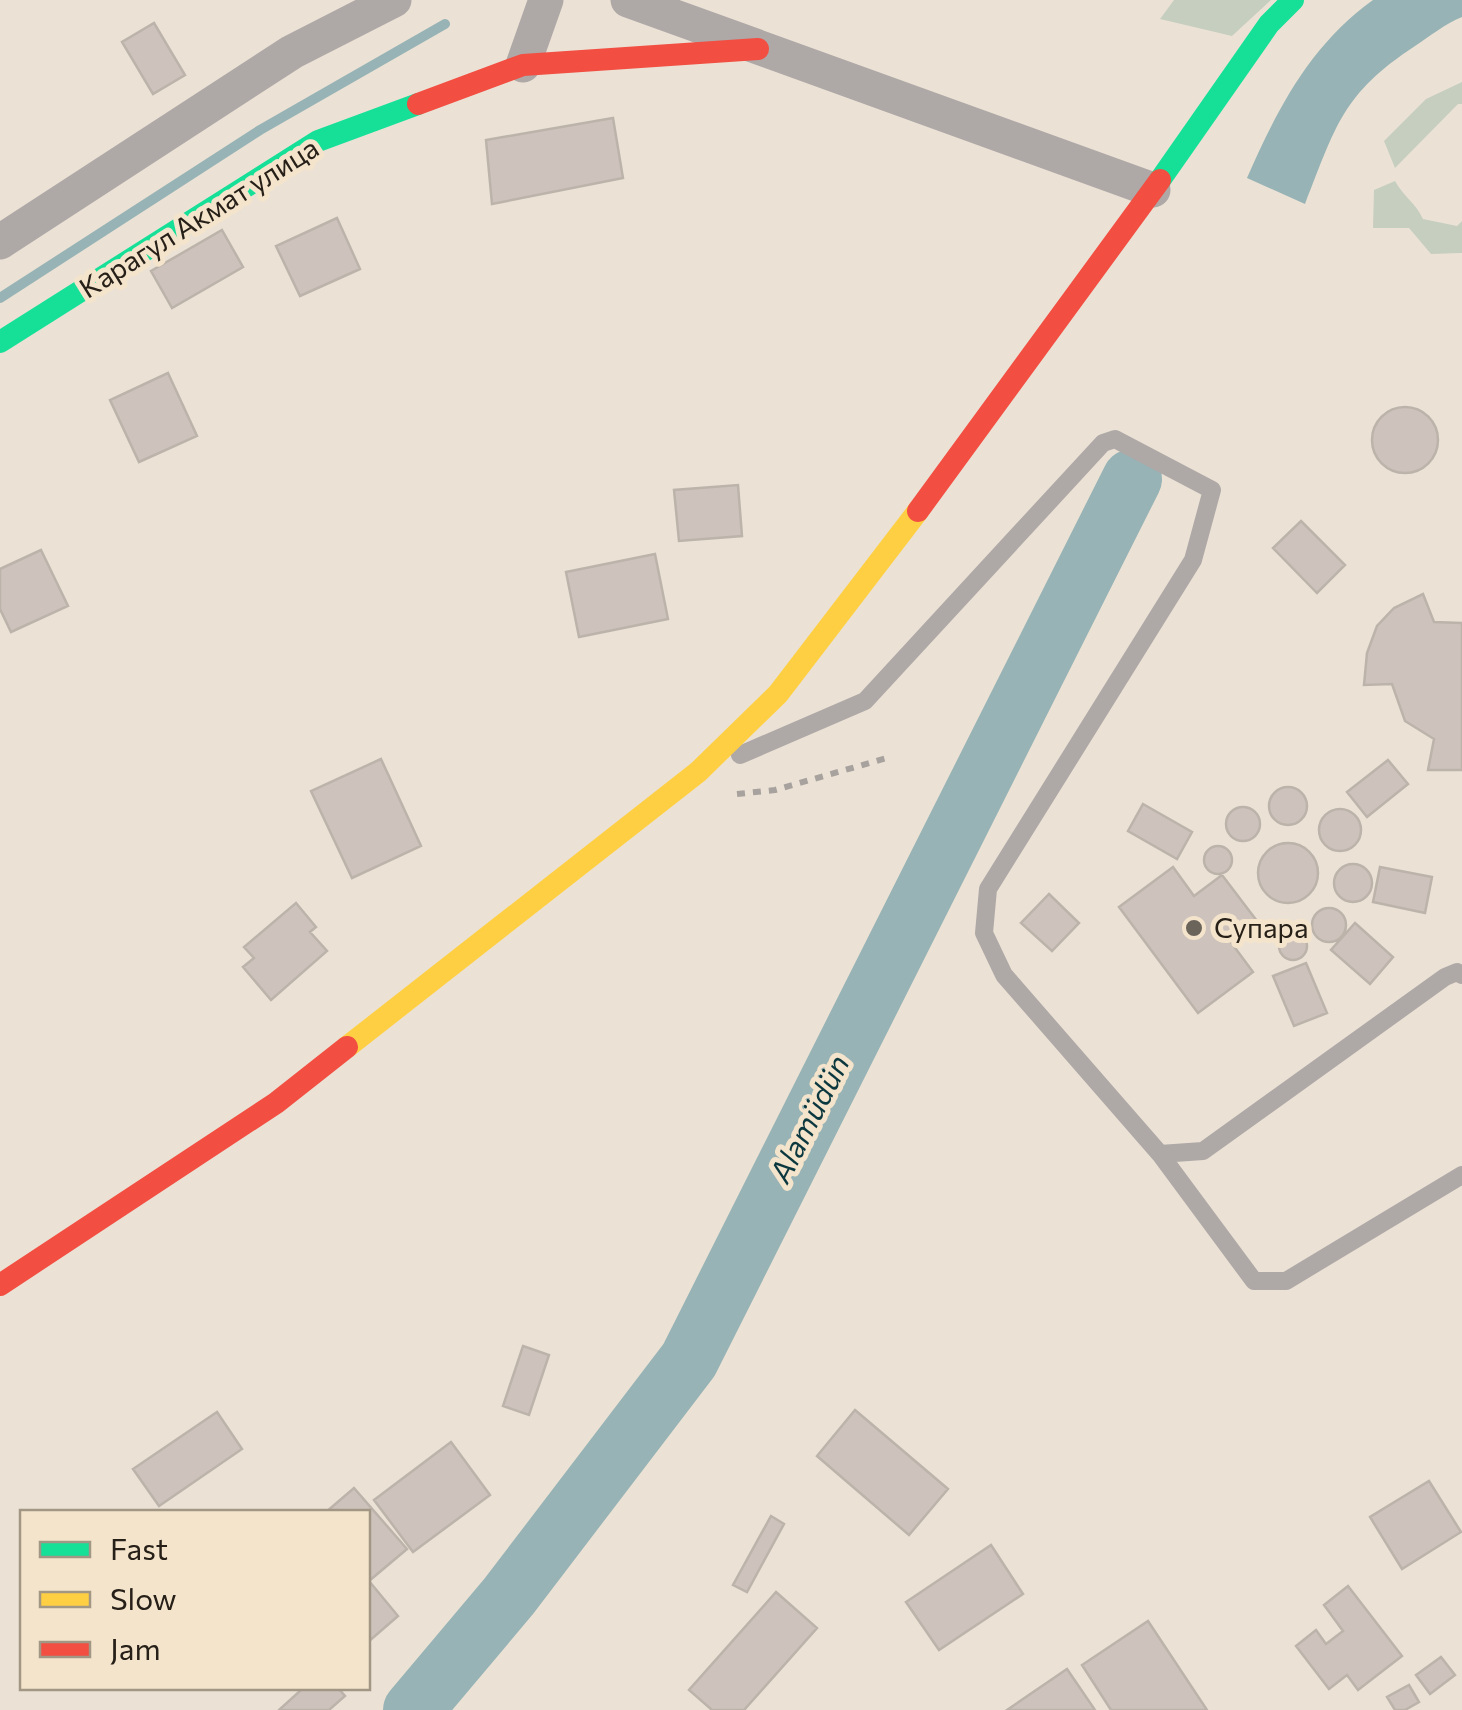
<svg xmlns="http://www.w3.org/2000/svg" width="1462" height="1710" font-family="Commissioner,sans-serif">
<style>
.green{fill:#c6cebf}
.water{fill:#97b3b5}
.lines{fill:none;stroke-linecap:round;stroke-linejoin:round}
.stream{stroke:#97b3b5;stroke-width:10}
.river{stroke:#97b3b5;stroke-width:60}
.building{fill:#cdc3bc;stroke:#bcb3ab;stroke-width:2.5}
.path{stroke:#a8a29f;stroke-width:6;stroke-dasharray:8 8;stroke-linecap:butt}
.lane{stroke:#aea8a7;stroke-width:18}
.street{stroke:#aea8a7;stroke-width:35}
.fast{stroke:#16e098;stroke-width:22}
.slow{stroke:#ffcf43;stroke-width:22}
.jam{stroke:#f24e42;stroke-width:22}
.poi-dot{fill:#6b645a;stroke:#f4e4cc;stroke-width:4}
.labels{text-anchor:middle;stroke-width:10;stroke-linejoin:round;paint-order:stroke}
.street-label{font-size:28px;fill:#262018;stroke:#f4e4cc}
.poi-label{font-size:28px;fill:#262018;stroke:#f4e4cc;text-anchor:start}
.water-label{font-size:30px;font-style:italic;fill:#0b373e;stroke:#f4e4cc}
</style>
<rect width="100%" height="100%" fill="#ebe2d5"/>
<path class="green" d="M1174,0H1271L1232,36L1160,19Z
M1462,82V104H1458L1395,168L1384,141L1426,99Z
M1395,181C1403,196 1416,203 1423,219L1457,226L1462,221V253L1431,254L1409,228H1373L1374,190Z"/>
<path class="water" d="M1373,0H1462V17C1445,24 1430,36 1415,46C1342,94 1336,126 1305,204L1247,178C1277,110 1310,45 1373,0Z"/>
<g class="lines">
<path class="stream" d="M0,298L260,130L445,24"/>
<path class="river" d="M413,1710L509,1596L689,1360L1132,479"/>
</g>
<path class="building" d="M154,23L185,75L153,94L122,42Z
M613,118L623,178L492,204L486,140Z
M337,218L360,269L300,296L276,246Z
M222,230L243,267L172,308L151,271Z
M168,373L197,436L139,462L110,400Z
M1372 440a33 33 0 1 1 66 0a33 33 0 1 1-66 0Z
M738,485L742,536L679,541L674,490Z
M1301,521L1345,565L1317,593L1273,548Z
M41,550L68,606L11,632L0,609V569Z
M655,554L668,619L579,637L566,572Z
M1423,594L1434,622L1462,623V770H1428L1434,739L1405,721L1392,684L1364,685L1367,653L1377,626L1394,608Z
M381,759L421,846L352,878L311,791Z
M1388,760L1408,784L1367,817L1347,792Z
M1269 806a19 19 0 1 1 38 0a19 19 0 1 1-38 0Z
M1143,804L1192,832L1177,859L1128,831Z
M1226 824a17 17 0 1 1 34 0a17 17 0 1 1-34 0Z
M1319 830a21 21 0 1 1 42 0a21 21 0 1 1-42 0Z
M1258 873a30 30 0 1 1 60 0a30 30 0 1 1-60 0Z
M1204 860a14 14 0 1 1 28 0a14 14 0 1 1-28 0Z
M1334 883a19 19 0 1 1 38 0a19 19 0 1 1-38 0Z
M1173,867L1194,896L1222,875L1257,921L1230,941L1253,972L1198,1013L1119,907Z
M1380,867L1432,877L1425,913L1373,902Z
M1049,894L1079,923L1052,951L1021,923Z
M296,903L316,927L310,932L327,951L271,1000L243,967L254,958L244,947Z
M1312 925a17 17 0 1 1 34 0a17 17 0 1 1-34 0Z
M1355,923L1393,957L1370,984L1331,950Z
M1279 946a14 14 0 1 1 28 0a14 14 0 1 1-28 0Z
M1306,963L1327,1013L1294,1026L1273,976Z
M523,1346L549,1355L529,1415L503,1406Z
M855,1410L948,1489L909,1535L817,1456Z
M217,1412L242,1449L159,1506L133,1469Z
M451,1442L490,1495L413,1552L374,1500Z
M1429,1481L1461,1532L1402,1569L1370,1517Z
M354,1488L407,1549L369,1581L398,1616L368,1642V1512H326Z
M771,1516L784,1524L747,1592L733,1585Z
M991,1545L1023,1594L939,1650L906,1602Z
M1348,1586L1402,1656L1358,1690L1347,1675L1329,1689L1296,1646L1316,1630L1326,1644L1343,1631L1324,1605Z
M776,1592L817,1628L744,1710H712L689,1690Z
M1148,1621L1207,1710H1111L1082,1665Z
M1441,1657L1455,1675L1430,1694L1416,1675Z
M1067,1669L1095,1710H1007Z
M1409,1685L1419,1702L1405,1710H1395L1387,1697Z
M297,1688H338L345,1696L329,1710H279L300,1691Z"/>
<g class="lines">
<path class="path" d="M737,794L775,790L887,758"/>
<path class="lane" d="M740,755L865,701L1103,443L1115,439L1212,490L1193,560L988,889L984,933L1004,975L1160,1154L1203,1151L1445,977L1457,972L1462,975
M1160,1154L1254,1281H1286L1462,1175"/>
<path class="street" d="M628,0L1153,190
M523,65L546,0
M0,242L292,52L394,0"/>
<path class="fast" d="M1160,180L1269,24L1293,0
M0,342L318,141L418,104"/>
<path class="slow" d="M347,1047L698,772L778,694L918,511"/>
<path class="jam" d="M418,104L523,65L758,49
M918,511L1160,180
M0,1285L276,1103L347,1047"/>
</g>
<circle class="poi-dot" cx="1194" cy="928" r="10"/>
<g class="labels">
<g class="street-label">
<text transform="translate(199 218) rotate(-32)" y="10">Карагул Акмат улица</text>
</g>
<g class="poi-label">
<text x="1214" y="938">Супара</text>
</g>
<g class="water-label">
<text transform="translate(810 1119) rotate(-63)" y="10">Alamüdün</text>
</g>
</g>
<rect x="20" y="1510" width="350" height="180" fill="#f4e4cc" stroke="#a29684" stroke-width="2.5"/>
<rect x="40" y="1542" width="50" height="15" fill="#16e098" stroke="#a29684" stroke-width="2.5"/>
<text x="110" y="1560" font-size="30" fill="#262018">Fast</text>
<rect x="40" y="1592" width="50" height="15" fill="#ffcf43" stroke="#a29684" stroke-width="2.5"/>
<text x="110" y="1610" font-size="30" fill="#262018">Slow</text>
<rect x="40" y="1642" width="50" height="15" fill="#f24e42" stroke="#a29684" stroke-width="2.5"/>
<text x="110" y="1660" font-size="30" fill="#262018">Jam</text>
</svg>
